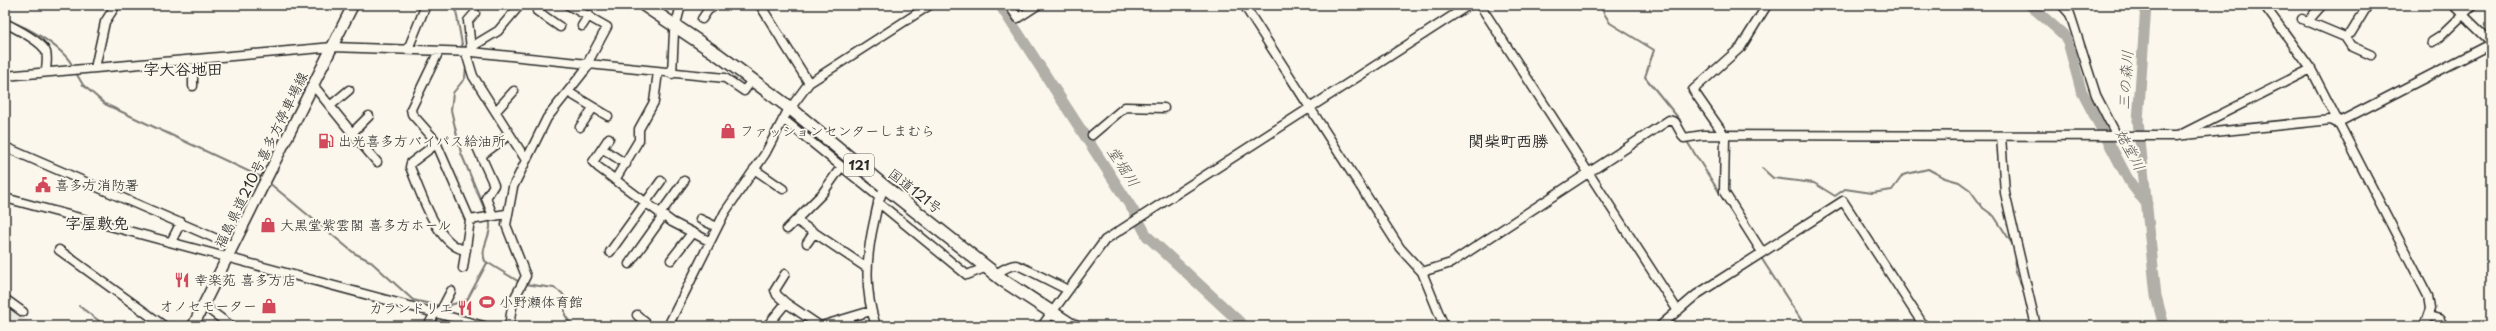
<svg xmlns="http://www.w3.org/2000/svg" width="2496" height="331" font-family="'Playpen Sans','Klee One',sans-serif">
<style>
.built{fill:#ebe8de}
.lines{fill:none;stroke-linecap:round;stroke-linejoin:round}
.stream{stroke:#7b7a75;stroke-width:2}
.river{stroke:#b1afa7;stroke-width:11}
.minor-casing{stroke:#2b2b2b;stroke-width:11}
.major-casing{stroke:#2b2b2b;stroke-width:13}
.highway-casing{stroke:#2b2b2b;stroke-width:15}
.minor{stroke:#fbf7ec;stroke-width:8}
.major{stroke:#fbf7ec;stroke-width:10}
.highway{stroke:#fbf7ec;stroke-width:12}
.labels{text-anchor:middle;stroke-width:4;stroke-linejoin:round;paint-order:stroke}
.shield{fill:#fbf7ec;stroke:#696865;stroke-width:1}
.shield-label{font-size:13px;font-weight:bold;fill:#2b2b2b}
.poi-label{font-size:14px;fill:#2b2b2b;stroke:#fbf7ec;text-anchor:start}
.street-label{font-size:14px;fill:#2b2b2b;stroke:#fbf7ec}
.water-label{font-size:15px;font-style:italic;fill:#5a5956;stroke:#fbf7ec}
.quarter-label{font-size:16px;font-weight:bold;fill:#2b2b2b;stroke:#fbf7ec}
</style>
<rect width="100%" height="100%" fill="#fbf7ec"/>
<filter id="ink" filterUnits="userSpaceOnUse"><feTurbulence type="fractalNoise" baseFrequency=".025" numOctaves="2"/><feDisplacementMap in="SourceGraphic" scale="8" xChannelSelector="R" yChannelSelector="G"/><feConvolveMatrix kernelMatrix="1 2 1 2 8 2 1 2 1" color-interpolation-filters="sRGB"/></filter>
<g filter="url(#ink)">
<path class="built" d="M5,305L31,324L29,326H5Z"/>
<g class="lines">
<path class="stream" d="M455,5L463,50
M1599,5L1610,23L1654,50L1645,77L1680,120L1682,126
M10,22C28,26 66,50 73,67
M466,66L465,78L453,93L451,110L461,153L487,215
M76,73L83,85L105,104L263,178
M1686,140L1758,253
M1762,168L1773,178L1814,183L1835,196L1845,189L1872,193L1892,190L1903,175L1928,169L1945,178L1959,182L1970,190L1983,208L1994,216L2015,248
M268,182L354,253L370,261L413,300L440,306
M489,219C494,234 479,247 485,261L521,283
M1760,256L1805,326
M2016,256L2015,272L2024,291
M525,284L554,288L562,293L565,298V315L572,326
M2026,299L2028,309
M79,306L106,326
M447,306L467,300L487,263"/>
<path class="river" d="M1000,5L1133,210L1147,236L1244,326
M2030,5L2064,35L2068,42L2081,90L2129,181L2147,204
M2146,5L2138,121L2156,296L2164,326"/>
<defs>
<path id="minor" d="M542,5L537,11L560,27
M568,5L607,27L587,64
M760,5L809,83
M1009,5L1018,18L1038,5
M1244,5L1400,248L1422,272L1444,326
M1480,5L1678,311
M2062,5L2070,14L2096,95L2117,136
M2264,5L2311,69L2428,296L2430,309L2424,326
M2453,5L2491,42
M702,19L708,10L716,5
M2302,19L2345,37L2351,33L2368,5
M2307,22L2322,5
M5,23C15,28 43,42 46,52C48,58 46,66 46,71
M582,26L589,15
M2345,37L2351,46L2371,55
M2432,42L2440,37L2473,5
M408,49L426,5
M471,49L468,21L475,13
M439,51L411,109L412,114L435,140L470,220L506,214
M472,52L471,49L473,46L498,31L520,5
M466,53L473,76L526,160
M193,59V86
M95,68L105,22L116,5
M672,74L674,32L681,5
M5,76L333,47L472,52L725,78L744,91L752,80
M313,85L352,133L369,116
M568,92L608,116
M330,106L349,90
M496,111L514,91
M783,119L879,197
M580,127L593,108
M352,133L377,162
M1092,135L1125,107L1164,108
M2180,135L2311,69
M2001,136L2005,193L2036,326
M609,138L593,162L598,167L672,222L709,241
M436,144L411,163L410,167C420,190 437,247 466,250
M476,145L494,185L486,198L493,216
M5,147L233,246
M603,149L626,164
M482,155L509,135
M754,169L783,189
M615,180L639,140V129L654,102L658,72
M5,198L484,326
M878,202L967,275L987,267
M700,219L717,227
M800,223L867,268
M787,229L822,194L841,167
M171,242L181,222
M807,243L814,233
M59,250L164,326
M610,252L661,181
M1762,252L1724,192L1725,136L1693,90L1741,47L1767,5
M671,260L692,233
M629,264L661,219L660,214L684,181
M463,268L470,220
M1422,272L1451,263L1669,120L1675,122L1684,138L1703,135L2175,136L2331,120L2337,123L2491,44
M785,274L775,290L777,295L786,303
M996,274C1002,270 1009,265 1016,265C1020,265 1059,286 1068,290
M5,299L23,312
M203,305L231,326
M439,314L451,291
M637,315L649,326
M2429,316L2439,319L2444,326
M428,326L435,313
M509,326L513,301L526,276L506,225L513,187L547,118L589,65
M668,326L725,212L765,154L786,114L809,83L930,5
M767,326L786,303L820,326
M821,326L871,311
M876,326C864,291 866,257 874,222C877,209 878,198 885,187
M1042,326L1105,240L1469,5
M1660,326L1696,295L1843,201L1924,326"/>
<path id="major" d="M193,326L353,5"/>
<path id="highway" d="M644,5L720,56L790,108L885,187L1004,281L1073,326"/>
</defs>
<use href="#minor" class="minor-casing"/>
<use href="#major" class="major-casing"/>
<use href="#highway" class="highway-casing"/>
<use href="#minor" class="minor"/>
<use href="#major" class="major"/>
<use href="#highway" class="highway"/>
</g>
</g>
<defs>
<symbol id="shop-bare" viewBox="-9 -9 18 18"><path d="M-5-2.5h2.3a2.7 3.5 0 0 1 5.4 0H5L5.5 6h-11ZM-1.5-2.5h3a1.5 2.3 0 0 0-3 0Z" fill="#d1495b" stroke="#fbf7ec" stroke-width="2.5" paint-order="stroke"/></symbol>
<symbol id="fuel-bare" viewBox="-9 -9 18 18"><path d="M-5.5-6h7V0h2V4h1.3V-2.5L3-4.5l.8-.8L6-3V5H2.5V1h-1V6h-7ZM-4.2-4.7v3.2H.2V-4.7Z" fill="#d1495b" stroke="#fbf7ec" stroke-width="2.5" paint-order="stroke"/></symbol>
<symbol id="civic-bare" viewBox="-9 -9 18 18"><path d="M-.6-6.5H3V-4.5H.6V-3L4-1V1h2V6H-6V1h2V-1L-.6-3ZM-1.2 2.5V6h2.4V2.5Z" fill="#d1495b" stroke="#fbf7ec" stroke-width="2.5" paint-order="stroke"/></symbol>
<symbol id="restaurant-bare" viewBox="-9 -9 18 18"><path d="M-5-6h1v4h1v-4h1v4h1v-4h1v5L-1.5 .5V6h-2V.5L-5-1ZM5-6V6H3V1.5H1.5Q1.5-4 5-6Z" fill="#d1495b" stroke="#fbf7ec" stroke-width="2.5" paint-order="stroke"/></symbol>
<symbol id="stadium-bare" viewBox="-9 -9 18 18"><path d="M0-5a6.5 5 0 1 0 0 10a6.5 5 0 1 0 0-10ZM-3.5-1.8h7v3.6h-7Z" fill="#d1495b" stroke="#fbf7ec" stroke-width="2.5" paint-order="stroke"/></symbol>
</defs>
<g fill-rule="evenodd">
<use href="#shop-bare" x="717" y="120" width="22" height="22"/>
<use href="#fuel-bare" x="315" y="130" width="22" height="22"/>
<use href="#civic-bare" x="32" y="174" width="22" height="22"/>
<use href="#shop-bare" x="257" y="214" width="22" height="22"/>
<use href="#restaurant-bare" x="171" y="269" width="22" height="22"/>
<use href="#stadium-bare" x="476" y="291" width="22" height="22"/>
<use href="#shop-bare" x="258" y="295" width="22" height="22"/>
<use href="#restaurant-bare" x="454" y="297" width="22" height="22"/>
</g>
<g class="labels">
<rect class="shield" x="844" y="154" width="30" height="22" rx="3"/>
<g class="shield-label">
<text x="859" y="170">121</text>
</g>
<g class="poi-label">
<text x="740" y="136">ファッションセンターしまむら</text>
<text x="338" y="146">出光喜多方バイパス給油所</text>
<text x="55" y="190">喜多方消防署</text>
<text x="280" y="230">大黒堂紫雲閣 喜多方ホール</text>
<text x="194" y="285">幸楽苑 喜多方店</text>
<text x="499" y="307">小野瀬体育館</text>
<text x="257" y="311" text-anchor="end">オノセモーター</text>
<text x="453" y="313" text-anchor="end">カランドリエ</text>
</g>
<g class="street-label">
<text transform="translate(261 160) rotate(-64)" y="5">福島県道210号喜多方停車場線</text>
<text transform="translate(915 191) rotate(38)" y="5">国道121号</text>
</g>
<g class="water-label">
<text transform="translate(2126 80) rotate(-86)" y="5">三の森川</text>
<text transform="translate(2130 150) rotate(62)" y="5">姥堂川</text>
<text transform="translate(1123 167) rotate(57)" y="5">堂堀川</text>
</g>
<g class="quarter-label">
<text x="183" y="75">字大谷地田</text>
<text x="1508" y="147">関柴町西勝</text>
<text x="97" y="229">字屋敷免</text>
</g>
</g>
<rect width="2496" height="331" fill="none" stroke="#fbf7ec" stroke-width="20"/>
<rect x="10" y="10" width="2476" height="311" fill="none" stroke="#2b2b2b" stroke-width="1.5" filter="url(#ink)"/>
</svg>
